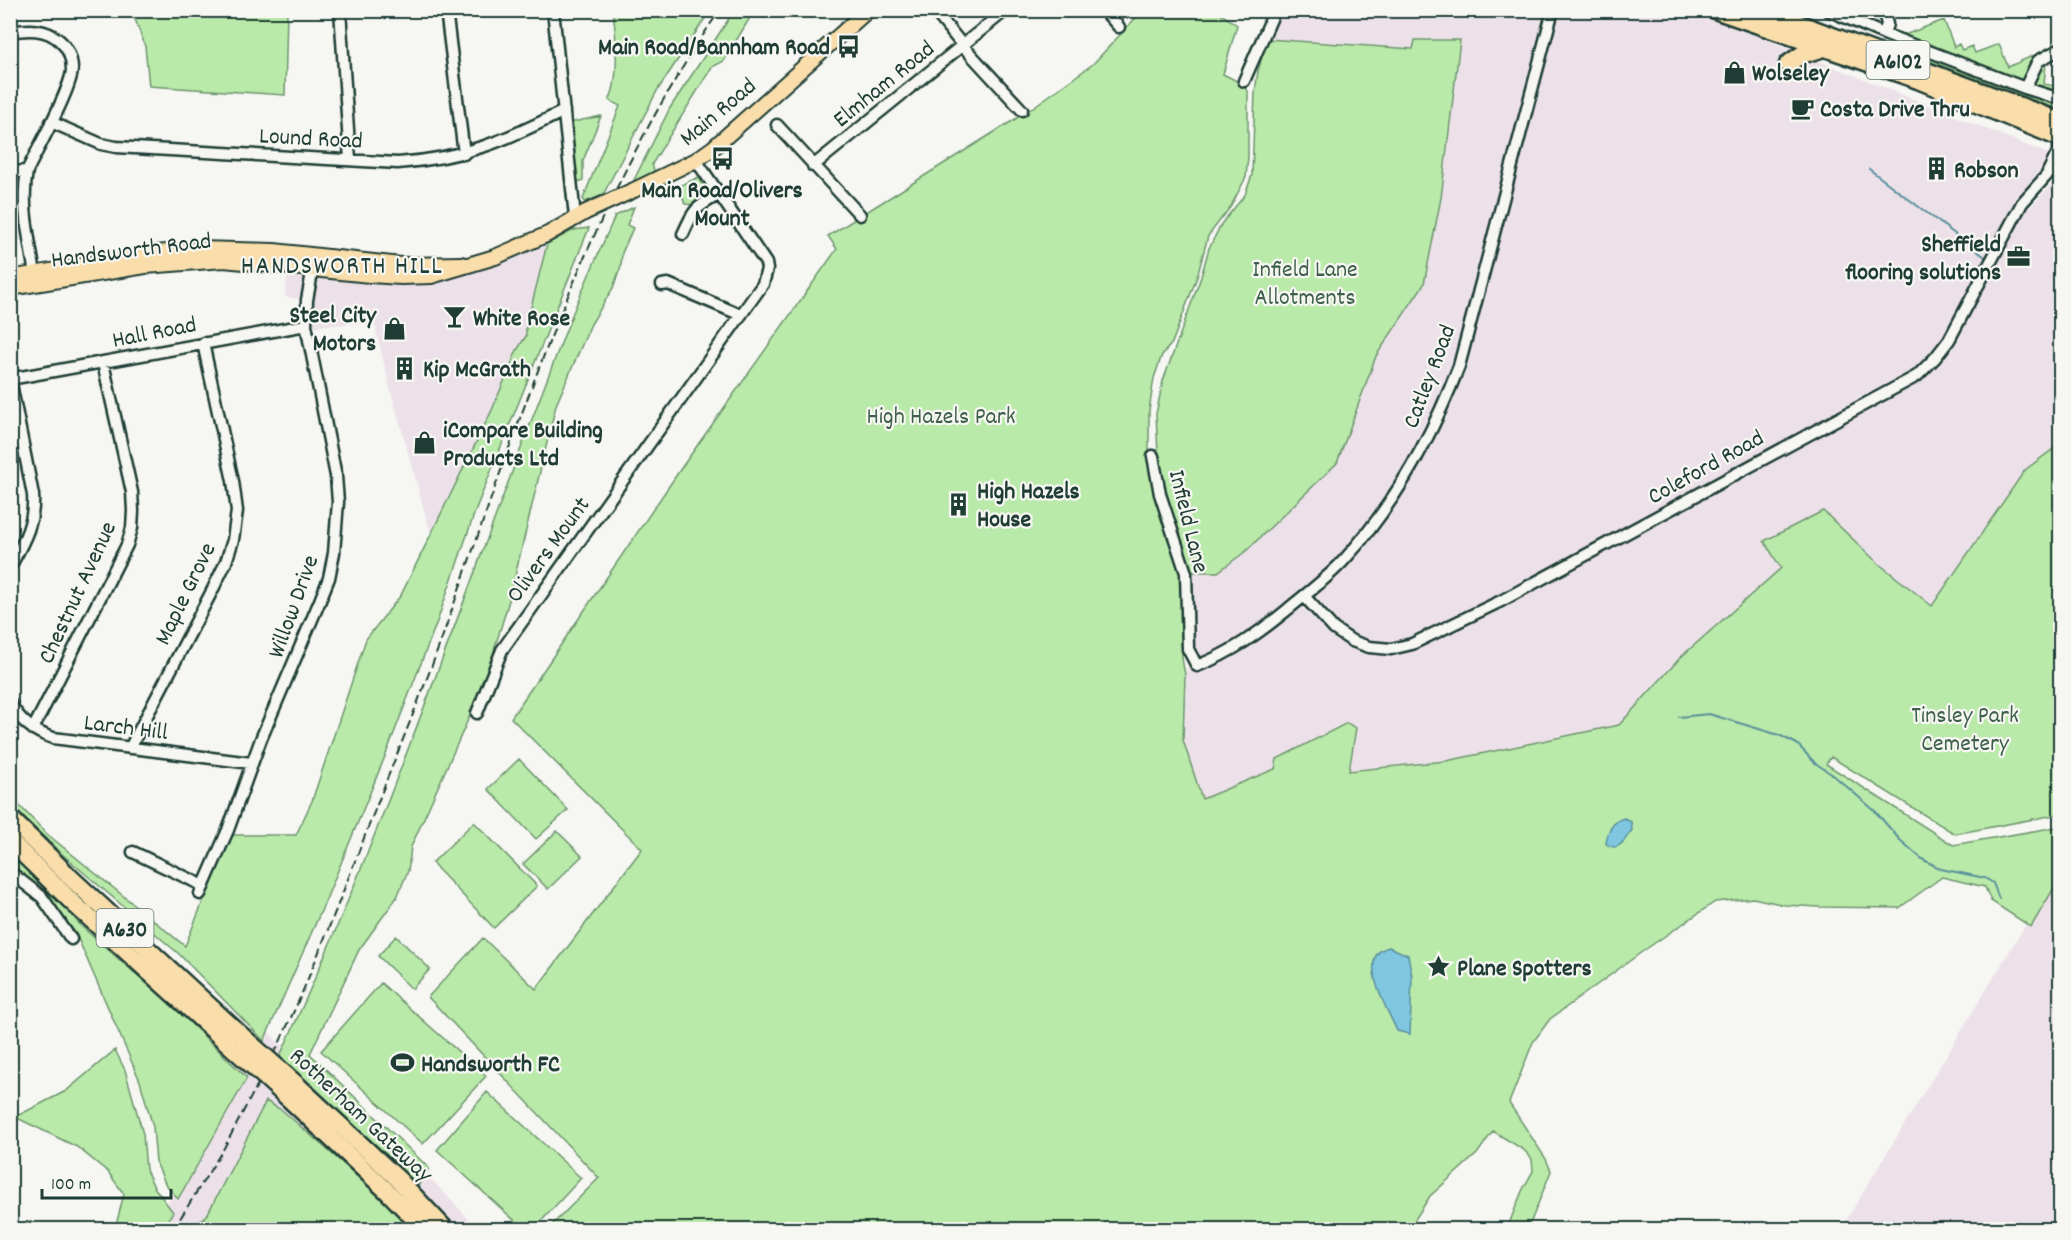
<svg xmlns="http://www.w3.org/2000/svg" width="2071" height="1240" font-family="Dekko,sans-serif">
<style>
.built{fill:#ede1e9}
.green{fill:#baeaa9;stroke:#6c946e;stroke-width:1.5}
.water{fill:#7fc6e0;stroke:#598f9b;stroke-width:1.5}
.lines{fill:none;stroke-linecap:round;stroke-linejoin:round}
.stream{stroke:#598f9b;stroke-width:2}
.minor-casing{stroke:#1f3d34;stroke-width:15}
.major-casing{stroke:#1f3d34;stroke-width:18}
.highway-casing{stroke:#1f3d34;stroke-width:21}
.minor{stroke:#f6f6f2;stroke-width:10}
.major{stroke:#f9deab;stroke-width:14}
.highway{stroke:#f9deab;stroke-width:16}
.rail{stroke:#1f3d34;stroke-width:2;stroke-dasharray:9 4.5;stroke-linecap:butt}
.major-bridge-casing{stroke:#1f3d34;stroke-width:18;stroke-linecap:butt}
.highway-bridge-casing{stroke:#1f3d34;stroke-width:21;stroke-linecap:butt}
.major-bridge{stroke:#f9deab;stroke-width:14}
.highway-bridge{stroke:#f9deab;stroke-width:16}
.labels{text-anchor:middle;stroke-width:4.5;stroke-linejoin:round;paint-order:stroke}
.shield{fill:#f6f6f2;stroke:#60746d;stroke-width:1.5}
.shield-label{font-size:22px;font-weight:bold;fill:#1f3d34}
.poi-label{font-size:24px;font-weight:bold;fill:#1f3d34;stroke:#f6f6f2;text-anchor:start}
.street-label{font-size:24px;fill:#1f3d34;stroke:#f6f6f2}
.park-label{font-size:24px;fill:#3e604b;stroke:#f6f6f2}
.neighbourhood-label{font-size:26px;letter-spacing:1.5px;fill:#1f3d34;stroke:#f6f6f2}
</style>
<rect width="100%" height="100%" fill="#f6f6f2"/>
<filter id="ink" filterUnits="userSpaceOnUse"><feTurbulence type="fractalNoise" baseFrequency=".0167" numOctaves="2"/><feDisplacementMap in="SourceGraphic" scale="12" xChannelSelector="R" yChannelSelector="G"/><feConvolveMatrix kernelMatrix="1 2 1 2 8 2 1 2 1" color-interpolation-filters="sRGB"/></filter>
<g filter="url(#ink)">
<path class="built" d="M1281,11H1696L2051,155L2029,209L2060,174V444L2025,470L1931,607L1878,563L1764,541L1781,568L1681,657L1619,725L1446,761L1348,771L1356,728L1276,769L1202,799L1183,740L1185,675L1194,647L1190,572L1337,463L1376,356L1424,284L1413,49L1270,40Z
M545,235L547,244L526,327V336L517,350L492,410L431,535L390,388L374,322L307,327V300L285,297L289,261L362,269H446Z
M2060,868V1229H1841Z
M261,1026L435,1183L478,1229L153,1230L233,1087Z"/>
<path class="green" d="M132,11H287L285,95L149,86L145,46Z
M613,11H710L657,91L603,195L585,202L583,199L620,106L609,100C620,82 616,32 613,11Z
M734,11H754L724,61L712,67L652,164L654,171L652,175L632,184L670,108Z
M1142,11H1217L1237,25L1223,74L1237,81L1248,91V156L1246,177L1231,206L1208,236L1197,277L1172,343L1162,355L1154,378L1149,411V461L1181,574L1182,658L1185,675L1183,740L1202,799L1275,769L1277,759L1347,723L1356,728L1349,771L1446,761L1619,725L1681,657L1781,568L1764,541L1823,511L1878,563L1932,606L2025,470L2060,444V814L1955,834L1831,757L1826,764L1953,845L2056,827L2060,829V878L2031,927L1991,901L1985,887L1942,877L1899,908L1819,907L1785,905L1753,898L1715,902L1646,949L1550,1019L1533,1042L1509,1103L1546,1159L1551,1171L1528,1229H1507L1522,1191L1533,1171L1532,1159L1524,1150L1493,1131L1477,1154L1430,1196L1409,1229H548L599,1178L428,997L483,938L536,989L642,849L511,718L682,467L837,249L828,236L1025,113L1093,64Z
M1944,20L1954,47L1959,44L1962,50L1972,46L1975,53L1999,44L2008,67L2041,52L2046,62L2044,84L2060,87V110L1913,55L1891,41L1895,33L1907,34Z
M1267,39L1413,49L1415,40H1460L1441,198L1424,284L1376,356L1337,463L1246,551L1218,572H1190L1164,493L1158,454L1156,414L1163,381L1201,277L1209,248L1222,223L1245,195L1252,175L1255,92L1258,71Z
M601,116L583,161V180L571,185L568,123Z
M699,177L704,188L695,205L685,204L679,186Z
M634,207L627,225L633,228L622,253L621,266L613,288L591,324L556,405L510,597L484,684L411,847L408,871L397,897L359,950L310,1054L429,1168L418,1186L377,1151L280,1056C389,821 471,574 565,333C580,293 598,255 615,216Z
M589,228L477,506L438,619L386,754L325,902L264,1041L179,954L62,854L11,805L10,796L47,834L185,946L230,835H296L312,801L366,639L401,595L492,410L517,350L526,336V327L547,244L574,230Z
M519,759L568,810L536,839L488,789Z
M474,822L537,886L494,928L432,863Z
M557,831L582,856L548,889L523,864Z
M10,851L54,894L81,926L178,1011L247,1078L178,1199L165,1183L156,1162L153,1127L140,1081L76,934L51,902L11,865Z
M396,936L430,969L412,989L378,956Z
M381,983L486,1076L423,1144L321,1051Z
M115,1050L125,1070L143,1134L146,1170L154,1187L173,1212L162,1229H115L124,1194L108,1172L77,1147L15,1117L66,1091Z
M487,1092L581,1178L534,1229H524L437,1150Z
M266,1101L283,1111L395,1209L413,1229L189,1230L207,1215Z"/>
<path class="water" d="M1624,818L1631,822L1632,830C1624,840 1619,853 1606,844C1607,833 1612,821 1624,818Z
M1389,947L1408,955L1412,976L1410,1034L1397,1031C1389,1013 1368,977 1375,958C1377,951 1383,949 1389,947Z"/>
<g class="lines">
<path class="stream" d="M1869,169L1985,257
M1679,717L1709,714L1779,735L1797,744L1815,763L1833,775L1875,811L1900,840L1922,859L1941,869L1985,878L1993,883L1999,899"/>
<defs>
<path id="minor" d="M340,10L350,160
M446,10L464,154
M553,10L575,217
M934,10L963,46L1022,110
M1104,10L1119,27
M1828,10L1884,34L2025,88L2060,99
M1883,10L1887,24L1884,34
M10,32C28,29 45,28 59,40C67,47 72,58 72,69C72,88 37,150 27,171C20,208 31,244 36,281
M1244,81L1275,10
M2025,88L2038,61L2060,49
M51,122L101,144L116,147L398,163C465,158 504,141 564,111
M777,125L860,215
M813,166L1006,10
M10,172L27,171
M2048,172L2060,148
M683,234C694,209 695,208 718,195
M662,285L668,284L741,315
M1153,456L1160,494L1186,573L1188,649L1197,666C1231,653 1259,633 1287,610C1306,594 1328,578 1345,559C1396,503 1432,436 1459,366L1553,10
M10,567C23,543 35,523 33,495L10,379L306,325
M1304,596L1334,629L1352,641L1369,647L1391,649L1412,644L1501,601L1917,376L1935,358L1949,340L2022,203L2047,175L2060,165
M10,703C19,720 34,732 53,738L251,763
M477,713L502,650L763,284L767,269L766,263L696,160
M33,729L127,545L132,528L133,511L132,492L103,363
M130,748L212,591L226,562L233,540L237,511L233,481L203,343
M133,852L204,886
M10,872L42,897L71,939
M200,894L228,830L261,739L319,603L329,578L334,553L338,502L336,476L306,325L307,300L314,262"/>
<path id="major" d="M634,190L696,160L713,148L868,10
M10,278L156,253L200,249L274,251L401,265L462,264
M10,288L145,266L224,260L370,275L401,277L431,276L495,257L548,234L586,212"/>
<path id="highway" d="M1715,10L1918,80L2060,138
M1763,10L2060,121
M1788,64L1801,55L1824,48
M10,818L73,880L242,1036
M10,841L72,902L235,1050
M296,1084L398,1179L446,1230
M287,1097L386,1190L425,1230"/>
</defs>
<use href="#minor" class="minor-casing"/>
<use href="#major" class="major-casing"/>
<use href="#highway" class="highway-casing"/>
<use href="#minor" class="minor"/>
<use href="#major" class="major"/>
<use href="#highway" class="highway"/>
<path class="rail" d="M173,1230L224,1148L278,1046L299,1000C330,927 358,853 387,779C406,732 425,685 442,638C518,423 589,199 720,10"/>
<defs>
<path id="major-bridge" d="M586,212L634,190"/>
<path id="highway-bridge" d="M242,1036L296,1084
M235,1050L287,1097"/>
</defs>
<use href="#major-bridge" class="major-bridge-casing"/>
<use href="#highway-bridge" class="highway-bridge-casing"/>
<use href="#major-bridge" class="major-bridge"/>
<use href="#highway-bridge" class="highway-bridge"/>
</g>
</g>
<defs>
<symbol id="bus-bare" viewBox="-9 -9 18 18"><path d="M-5-6H5V4H4V6H2V4H-2V6H-4V4H-5ZM-3.5-4V0h7V-4ZM-3.5 1.2v1.5H-2V1.2ZM2 1.2v1.5H3.5V1.2Z" fill="#1f3d34" stroke="#f6f6f2" stroke-width="2.5" paint-order="stroke"/></symbol>
<symbol id="shop-bare" viewBox="-9 -9 18 18"><path d="M-5-2.5h2.3a2.7 3.5 0 0 1 5.4 0H5L5.5 6h-11ZM-1.5-2.5h3a1.5 2.3 0 0 0-3 0Z" fill="#1f3d34" stroke="#f6f6f2" stroke-width="2.5" paint-order="stroke"/></symbol>
<symbol id="cafe-bare" viewBox="-9 -9 18 18"><path d="M-5.5-4.5H6V0H3Q3 3.5 0 3.5H-2.5Q-5.5 3.5-5.5 0ZM3-3.2v2h1.7v-2ZM-6 4.5H4V6H-6Z" fill="#1f3d34" stroke="#f6f6f2" stroke-width="2.5" paint-order="stroke"/></symbol>
<symbol id="building-bare" viewBox="-9 -9 18 18"><path d="M-4-6H4V6H1V3H-1V6H-4ZM-2.5-4.3h1.7v1.8h-1.7ZM.8-4.3h1.7v1.8H.8ZM-2.5-1h1.7V.8h-1.7ZM.8-1h1.7V.8H.8Z" fill="#1f3d34" stroke="#f6f6f2" stroke-width="2.5" paint-order="stroke"/></symbol>
<symbol id="office-bare" viewBox="-9 -9 18 18"><path d="M-6-3h4V-5.5h4V-3h4V5H-6ZM-1-4.5V-3h2v-1.5ZM-6 0V1H6V0Z" fill="#1f3d34" stroke="#f6f6f2" stroke-width="2.5" paint-order="stroke"/></symbol>
<symbol id="bar-bare" viewBox="-9 -9 18 18"><path d="M-6-5H6L.8 .8V4.5H3.5V6h-7V4.5H-.8V.8Z" fill="#1f3d34" stroke="#f6f6f2" stroke-width="2.5" paint-order="stroke"/></symbol>
<symbol id="sight-bare" viewBox="-9 -9 18 18"><path d="M0-6L1.8-2.2L6-1.7L2.9 1.2L3.7 5.4L0 3.3L-3.7 5.4L-2.9 1.2L-6-1.7L-1.8-2.2Z" fill="#1f3d34" stroke="#f6f6f2" stroke-width="2.5" paint-order="stroke"/></symbol>
<symbol id="stadium-bare" viewBox="-9 -9 18 18"><path d="M0-5a6.5 5 0 1 0 0 10a6.5 5 0 1 0 0-10ZM-3.5-1.8h7v3.6h-7Z" fill="#1f3d34" stroke="#f6f6f2" stroke-width="2.5" paint-order="stroke"/></symbol>
</defs>
<g fill-rule="evenodd">
<use href="#bus-bare" x="832" y="30" width="33" height="33"/>
<use href="#shop-bare" x="1718" y="56" width="33" height="33"/>
<use href="#cafe-bare" x="1786" y="92" width="33" height="33"/>
<use href="#bus-bare" x="706" y="142" width="33" height="33"/>
<use href="#building-bare" x="1920" y="152" width="33" height="33"/>
<use href="#office-bare" x="2002" y="240" width="33" height="33"/>
<use href="#bar-bare" x="438" y="300" width="33" height="33"/>
<use href="#shop-bare" x="378" y="312" width="33" height="33"/>
<use href="#building-bare" x="388" y="352" width="33" height="33"/>
<use href="#shop-bare" x="408" y="426" width="33" height="33"/>
<use href="#building-bare" x="942" y="488" width="33" height="33"/>
<use href="#sight-bare" x="1422" y="950" width="33" height="33"/>
<use href="#stadium-bare" x="386" y="1046" width="33" height="33"/>
</g>
<g class="labels">
<g class="shield">
<rect x="1866.5" y="41" width="63" height="38" rx="4.5"/>
<rect x="96.5" y="909" width="57" height="38" rx="4.5"/>
</g>
<g class="shield-label">
<text x="1898" y="68">A6102</text>
<text x="125" y="936">A630</text>
</g>
<g class="poi-label">
<text x="830" y="54" text-anchor="end">Main Road/Bannham Road</text>
<text x="1752" y="80">Wolseley</text>
<text x="1820" y="116">Costa Drive Thru</text>
<text x="1954" y="177">Robson</text>
<text x="722" y="197" text-anchor="middle">Main Road/Olivers<tspan x="722" dy="28">Mount</tspan></text>
<text x="2001" y="251" text-anchor="end">Sheffield<tspan x="2001" dy="28">flooring solutions</tspan></text>
<text x="376" y="322" text-anchor="end">Steel City<tspan x="376" dy="28">Motors</tspan></text>
<text x="473" y="325">White Rose</text>
<text x="423" y="376">Kip McGrath</text>
<text x="443" y="437">iCompare Building<tspan x="443" dy="28">Products Ltd</tspan></text>
<text x="977" y="498">High Hazels<tspan x="977" dy="28">House</tspan></text>
<text x="1457" y="975">Plane Spotters</text>
<text x="421" y="1071">Handsworth FC</text>
</g>
<g class="street-label">
<text transform="translate(883 83) rotate(-39)" y="8">Elmham Road</text>
<text transform="translate(717 111) rotate(-40)" y="8">Main Road</text>
<text transform="translate(311 137) rotate(3)" y="8">Lound Road</text>
<text transform="translate(131 249) rotate(-7)" y="8">Handsworth Road</text>
<text transform="translate(154 331) rotate(-11)" y="8">Hall Road</text>
<text transform="translate(1428 376) rotate(-69)" y="8">Catley Road</text>
<text transform="translate(1705 466) rotate(-29)" y="8">Coleford Road</text>
<text transform="translate(1190 521) rotate(76)" y="8">Infield Lane</text>
<text transform="translate(547 549) rotate(-54)" y="8">Olivers Mount</text>
<text transform="translate(76 592) rotate(-65)" y="8">Chestnut Avenue</text>
<text transform="translate(184 593) rotate(-64)" y="8">Maple Grove</text>
<text transform="translate(292 606) rotate(-70)" y="8">Willow Drive</text>
<text transform="translate(126 726) rotate(7)" y="8">Larch Hill</text>
<text transform="translate(362 1114) rotate(43)" y="8">Rotherham Gateway</text>
</g>
<g class="park-label">
<text x="1305" y="276">Infield Lane<tspan x="1305" dy="28">Allotments</tspan></text>
<text x="941" y="423">High Hazels Park</text>
<text x="1965" y="722">Tinsley Park<tspan x="1965" dy="28">Cemetery</tspan></text>
</g>
<g class="neighbourhood-label">
<text x="342" y="273">HANDSWORTH HILL</text>
</g>
</g>
<rect width="2071" height="1240" fill="none" stroke="#f6f6f2" stroke-width="36"/>
<rect x="18" y="18" width="2035" height="1204" fill="none" stroke="#1f3d34" stroke-width="2" filter="url(#ink)"/>
<path d="M42 1189v9h129v-9" fill="none" stroke="#1f3d34" stroke-width="3"/>
<text x="51" y="1189" font-size="18" fill="#1f3d34" stroke="#f6f6f2" stroke-width="4.5" paint-order="stroke">100 m</text>
</svg>
